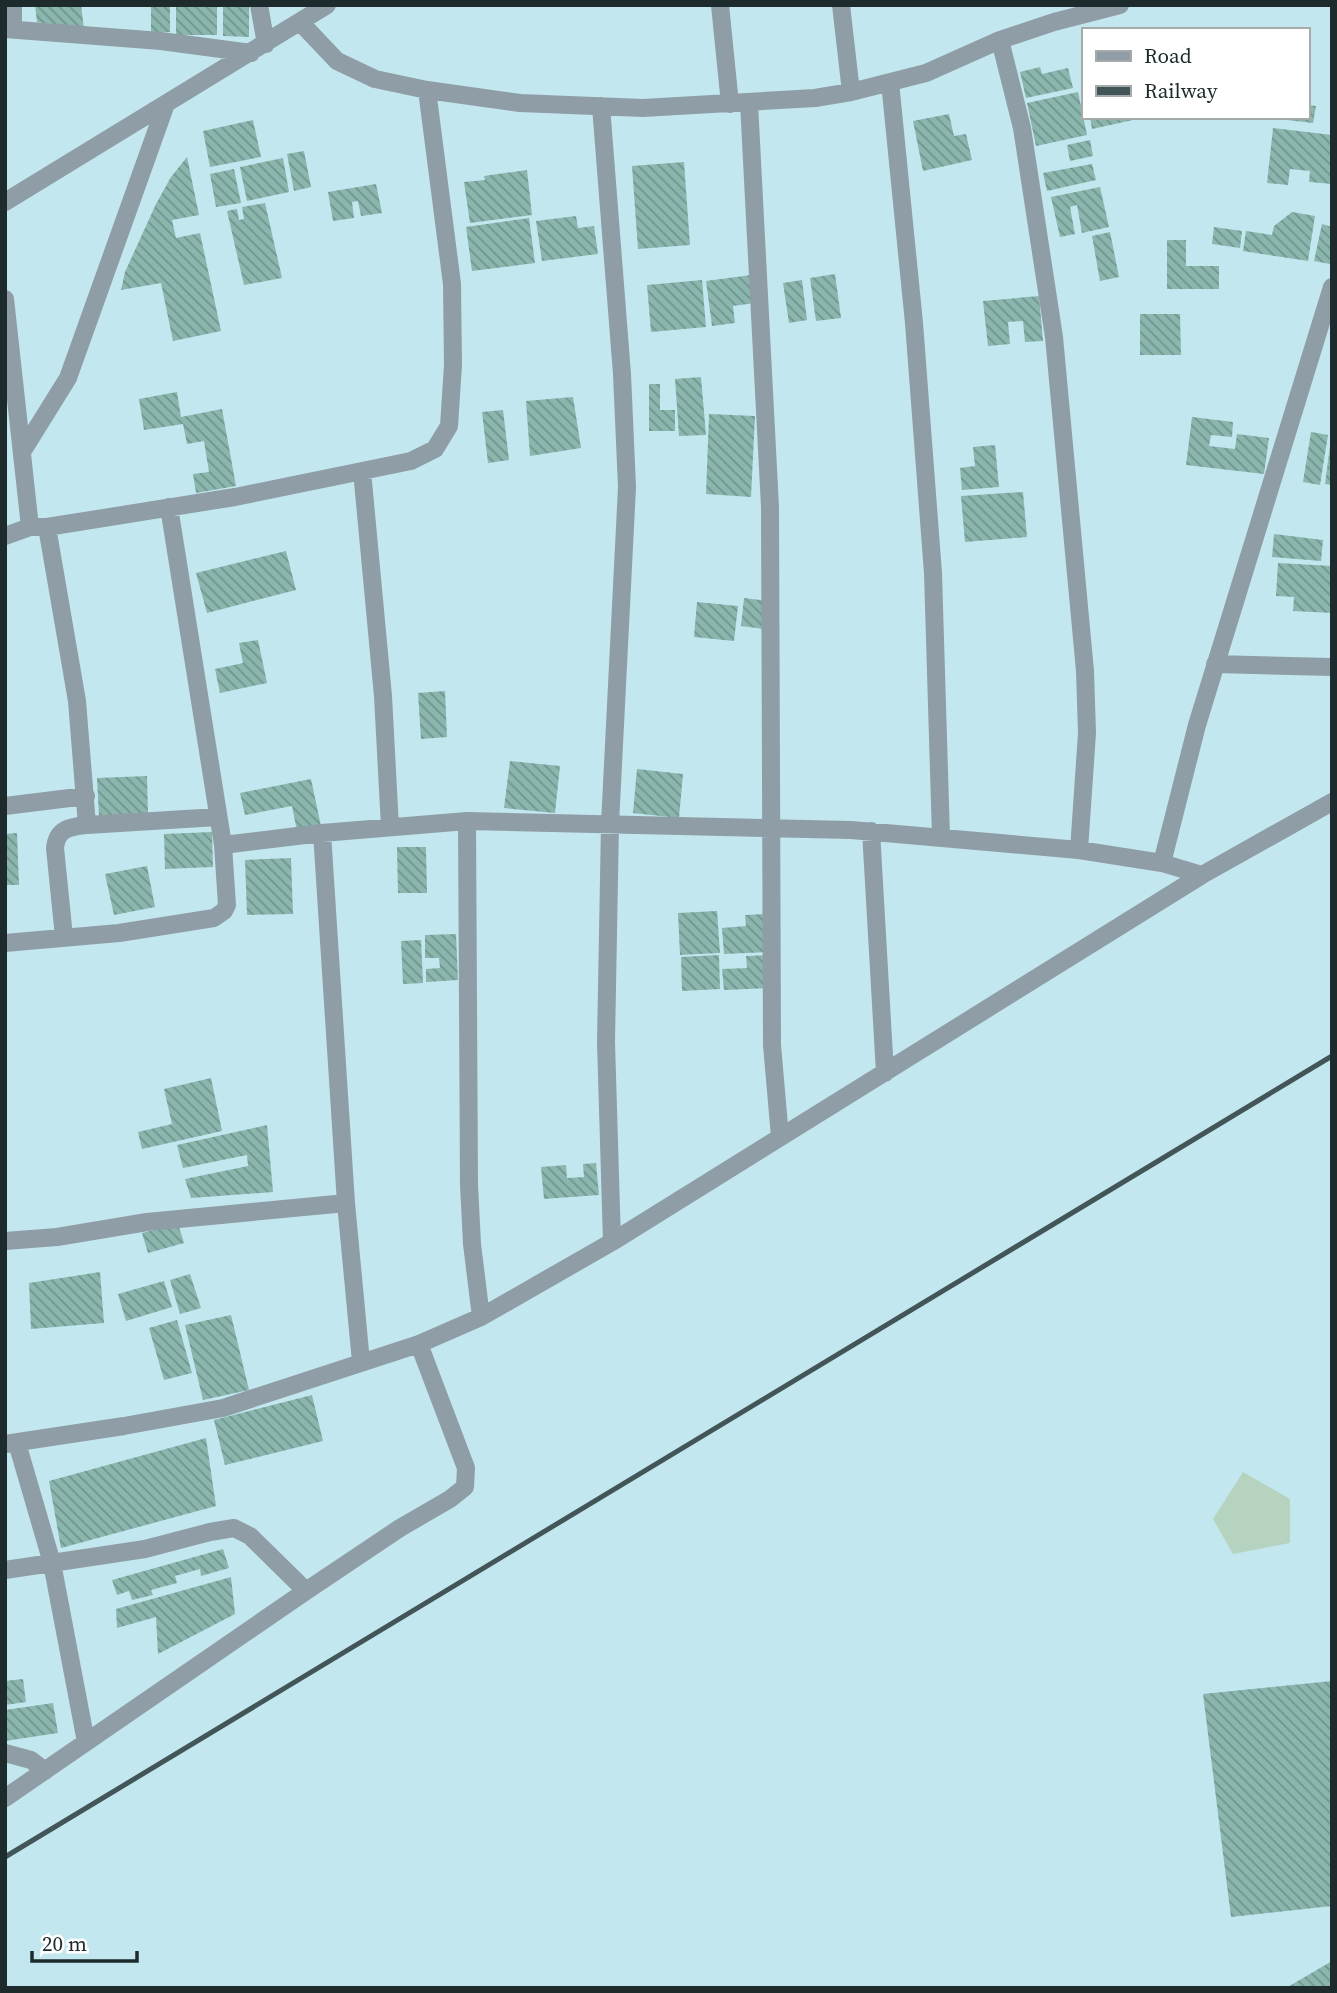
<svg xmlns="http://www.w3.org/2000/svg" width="1337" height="1993" font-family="'Source Serif 4',serif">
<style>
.grass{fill:#b6d3bf}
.building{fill:url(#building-back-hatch)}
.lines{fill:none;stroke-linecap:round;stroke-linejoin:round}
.minor{stroke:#8f9da7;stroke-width:18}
.rail{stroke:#425558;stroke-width:5}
</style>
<defs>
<pattern id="building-back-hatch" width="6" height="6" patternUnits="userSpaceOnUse" patternTransform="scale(1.75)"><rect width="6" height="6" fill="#8ab6ae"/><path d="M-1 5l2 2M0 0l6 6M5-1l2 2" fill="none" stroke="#70948e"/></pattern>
</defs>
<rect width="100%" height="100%" fill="#c3e7ee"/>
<path class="grass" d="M1243,1472L1290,1499V1543L1233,1554L1213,1519Z"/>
<path class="building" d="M35,5H81L84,29L37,22Z
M151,5H170V32H151Z
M176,5H217V35H176Z
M223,5H249V37L223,36Z
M1040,67L1042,74L1068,68L1073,88L1026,98L1020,72Z
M1078,92L1087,135L1036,146L1027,103Z
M1307,105L1316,106L1313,123L1287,120V117H1307Z
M949,114L954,136L966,134L972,160L923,171L913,121Z
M1090,117H1142V118L1092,129Z
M253,120L261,157L210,167L203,131Z
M1273,128L1332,135V184L1309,182L1310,171L1290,169L1288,185L1267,183Z
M1090,140L1093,156L1070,161L1067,145Z
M304,151L311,187L294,191L287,154Z
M187,157L199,215L172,220L176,238L200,233L221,331L173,341L161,283L121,290L125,272L156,204L171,177Z
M283,158L289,192L247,201L240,167Z
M684,162L690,245L638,249L632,166Z
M1092,164L1096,180L1047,191L1043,173Z
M234,169L241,203L216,207L210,174Z
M527,170L532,215L470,223L464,182L485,180L484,176Z
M376,184L382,213L361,216L358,201L352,202L354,218L333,221L328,192Z
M1100,187L1109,227L1082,233L1077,205L1070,207L1075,234L1060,237L1051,197Z
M265,203L282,278L244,285L227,211L237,209L239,220L244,219L242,207Z
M1292,212L1315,216L1308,261L1243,251L1246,231L1272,235L1274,226Z
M576,216L578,228L594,226L598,254L542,261L536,221Z
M529,218L535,263L472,271L466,227Z
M1322,224L1332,227L1330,264L1314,261Z
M1214,227L1242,231L1240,248L1212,244Z
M1110,232L1119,277L1100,281L1092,236Z
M1167,240H1186V266H1219V289H1167Z
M835,274L841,318L816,321L810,278Z
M751,275L755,303L733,306L735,323L712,326L706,281Z
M702,280L706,327L651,332L647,285Z
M802,280L807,320L789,323L783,283Z
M1039,296L1043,341L1025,342L1023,321L1008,322L1010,344L988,346L983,301Z
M1140,314H1180L1181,355H1140Z
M701,377L706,435L679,436L675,379Z
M649,384H660V410H675V431H649Z
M177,392L181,417L222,409L236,486L196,493L193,474L209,472L204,441L187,444L183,424L144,430L139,399Z
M573,397L581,448L530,456L526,401Z
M503,410L509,460L488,463L482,412Z
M709,414L755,416L751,497L706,494Z
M1192,417L1233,422L1232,437L1211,435L1209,446L1235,449L1237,434L1269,438L1264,474L1186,465Z
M1311,432L1328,435L1320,485L1303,482Z
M995,445L999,487L962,490L960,468L975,466L973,447Z
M1330,446H1332V485L1325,484Z
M1023,492L1027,537L965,542L961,496Z
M1274,534L1323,540L1321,561L1272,557Z
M286,551L296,590L207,613L196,573Z
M1278,563L1332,566V613L1293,611L1294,597L1276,596Z
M744,598L768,601L765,629L741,626Z
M697,602L738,606L734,641L694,637Z
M258,640L267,683L220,693L215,669L243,663L239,643Z
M445,691L447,737L421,739L418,693Z
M510,761L560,766L555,813L504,808Z
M637,769L683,774L679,818L633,813Z
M147,776L148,815L99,816L97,778Z
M311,779L321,826L297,831L292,806L245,815L240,793Z
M212,832L213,867L165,869L164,834Z
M17,833L19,885H5V834Z
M397,847H426L427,893H398Z
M291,858L293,914L247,915L245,860Z
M147,866L155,907L114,915L105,874Z
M717,911L720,953L680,955L678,913Z
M765,914L768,952L724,954L722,928L746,926L745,915Z
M456,934L458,980L426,982V969L440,968L439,958H425V935Z
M421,940L423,983L403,984L401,941Z
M719,955L720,989L682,991L681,957Z
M767,955L769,988L724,990L722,969L747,968L746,956Z
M211,1078L222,1131L142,1149L138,1132L172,1124L164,1089Z
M267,1125L273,1192L191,1198L185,1179L248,1166L247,1155L183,1168L177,1145Z
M596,1163L599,1195L544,1199L541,1167L566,1165L567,1178L584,1177L583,1164Z
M178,1224L184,1243L148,1253L142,1233Z
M100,1272L104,1323L31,1329L29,1283Z
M190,1274L201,1308L180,1314L170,1280Z
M164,1281L172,1307L126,1321L118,1294Z
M231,1315L249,1390L203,1400L185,1325Z
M177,1320L192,1373L164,1380L149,1328Z
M312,1395L323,1441L225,1465L214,1420Z
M206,1438L216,1506L61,1548L49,1481Z
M223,1549L229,1568L201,1576L200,1569L175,1576L177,1583L151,1590L153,1595L132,1600L129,1591L117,1595L112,1580Z
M231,1577L235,1614L158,1654L156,1617L117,1628L116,1609Z
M23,1679L26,1702L5,1705V1681Z
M1332,1681V1906L1231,1917L1203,1694Z
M53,1703L58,1733L5,1741V1710Z
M1332,1961V1988H1286Z"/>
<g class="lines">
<path class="minor" d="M13,5V29
M259,5L266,44
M720,5L730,104
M841,5L851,92
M301,23L337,61L375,79L427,90L520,103L643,108L815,98L851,92L926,73L1000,40L1054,22L1120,5
M5,29L161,41L251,53
M1000,40L1022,128L1054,337L1085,671L1087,733L1079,850
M890,82L914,323L933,573L941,837
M749,103L770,507L772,1045L780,1137
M601,106L622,374L627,487L610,824L606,1042L612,1242
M5,202L327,5
M5,299L30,527
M22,452L68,378L166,104
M362,471L383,696L390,827
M169,507L223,845
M47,527L77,701L87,825
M5,536L30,527H47L235,497L411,461L435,449L449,426L453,365L452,284L427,90
M1215,664L1332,667
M5,806L86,796
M467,821L469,1185L472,1244L481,1317
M871,831L885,1073
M1162,863L1197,725L1332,287
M64,937L55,848C57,828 70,827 87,825L218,817
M5,943L119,933L214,918L224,911L227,905L223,845L322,833
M5,1241L57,1237L147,1222L346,1203
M361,1362L346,1203L322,833L467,821L851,830L1079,850L1162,863L1202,875L1332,802
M17,1443L52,1563L86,1742
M5,1444L124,1426L223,1408L419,1344L481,1317L612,1242L1202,875
M5,1570L145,1549L210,1532L234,1528L250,1536L306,1591
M5,1753L31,1760L45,1771
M5,1798L306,1591L400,1528L450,1499L465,1487L466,1468L419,1344"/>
<path class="rail" d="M5,1857L1332,1056"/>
</g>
<rect width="1337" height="1993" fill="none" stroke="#1d2b2d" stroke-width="14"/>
<rect x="1082" y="28" width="228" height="91" fill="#ffffff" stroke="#a5aaab" stroke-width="2"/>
<rect x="1096" y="51" width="35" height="10" fill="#8f9da7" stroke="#a5aaab" stroke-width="2"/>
<text x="1144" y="63" font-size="21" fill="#1d2b2d">Road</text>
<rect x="1096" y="86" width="35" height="10" fill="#425558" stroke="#a5aaab" stroke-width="2"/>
<text x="1144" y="98" font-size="21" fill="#1d2b2d">Railway</text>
<path d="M32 1951v10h105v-10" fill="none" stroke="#1d2b2d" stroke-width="3.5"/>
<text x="42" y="1951" font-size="21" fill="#1d2b2d" stroke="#ffffff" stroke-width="5" paint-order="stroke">20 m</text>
</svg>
